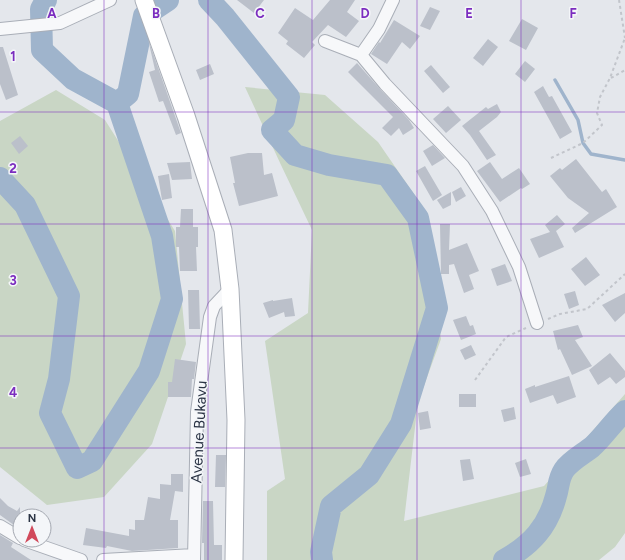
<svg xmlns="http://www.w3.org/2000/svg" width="625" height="560" font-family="Figtree,sans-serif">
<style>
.green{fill:#c9d6c5}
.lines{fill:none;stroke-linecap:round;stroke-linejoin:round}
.stream{stroke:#9fb4cc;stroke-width:3.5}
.river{stroke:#9fb4cc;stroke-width:22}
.building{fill:#bbc0ca}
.street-casing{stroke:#a9aeb7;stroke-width:14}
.secondary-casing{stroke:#a9aeb7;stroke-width:19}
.path{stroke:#c2c5cb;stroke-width:2;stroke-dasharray:3 3;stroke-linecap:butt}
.street{stroke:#f7f8fa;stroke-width:12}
.secondary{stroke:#fff;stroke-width:17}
.grid{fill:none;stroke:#7b2cbf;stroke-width:1;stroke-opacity:0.55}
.labels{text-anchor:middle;stroke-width:3;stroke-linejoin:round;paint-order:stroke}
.street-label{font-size:15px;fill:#2b3445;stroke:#f4f6f9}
.grid-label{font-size:13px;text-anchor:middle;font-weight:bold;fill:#7b2cbf;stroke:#f4f6f9;stroke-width:3;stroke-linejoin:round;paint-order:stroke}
</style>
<rect width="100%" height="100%" fill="#e4e7ec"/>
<path class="green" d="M245,87L325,95L378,142L420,203L441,339L418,402L404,521L544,486L625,394V533L615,547L599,560H267V491L285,479L265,341L308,313L312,230L281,165Z
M56,90L105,120L175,231L186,344L152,444L104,497L47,505L0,467V121Z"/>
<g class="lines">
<path class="stream" d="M555,80L578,120L583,143L591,154L625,160"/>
<path class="river" d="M46,0L41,9L42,50L73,79L117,103L128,94L144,16L168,0
M209,0L225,17L289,97L284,120L272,130L295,155L329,165L387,175L418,218L437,308L401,424L369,475L331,506L321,552L322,560
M0,178L25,205L69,296L59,379L50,413L77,468L92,461L149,371L172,299L162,236L117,103
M504,560C531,545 548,527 556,496C559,487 558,479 564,470C570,461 583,454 592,447C604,436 613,422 625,411"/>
</g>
<path class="building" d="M237,0H264L254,13Z
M330,0H355L347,12L359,21L346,37L328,25L312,42L315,45L304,58L286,44L288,41L278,33L295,8L313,20Z
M430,7L440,11L430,30L420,26Z
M522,19L538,28L526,50L509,41Z
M394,20L420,36L410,49L402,42L387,64L371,54L379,42L380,43Z
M148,39L181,133L176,135L163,101L159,102L149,72L155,70Z
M488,39L498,47L483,66L473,58Z
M0,47H3L18,95L6,100L0,84Z
M525,61L535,69L525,82L515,74Z
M357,63L380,89L409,120L414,128L403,135L399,128L391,136L382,128L393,117L348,72Z
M210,64L214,74L200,80L196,70Z
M431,65L450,87L443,93L424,71Z
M543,86L549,97L552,96L572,132L560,139L534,92Z
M497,104L501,112L497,117L479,131L496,155L487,160L470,135L462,126L486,107L488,109Z
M448,106L461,120L446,133L433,119Z
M20,136L28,146L19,154L11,143Z
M433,145L445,158L432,166L423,151Z
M248,153H262L264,175L272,173L278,196L239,206L233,183H235L230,157Z
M576,159L602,192L606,189L617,207L575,233L572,228L589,213L568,198L550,176L560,168L562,170Z
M190,162L192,179L172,180L167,163Z
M490,162L502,179L519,168L530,184L522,189L521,188L500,202L477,171Z
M425,166L442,195L433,201L416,171Z
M169,174L172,198L162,200L158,176Z
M461,187L466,196L456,202L452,192Z
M451,192V205L443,209L437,200Z
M181,209H193V227H198V247H196L197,271H180L179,247H176V227H180Z
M557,215L565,224L556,231L564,247L539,258L530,239L550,232L545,225Z
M440,224H450L449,250L467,243L479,271L469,275L474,289L464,293L454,264L449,265V274H441Z
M586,257L600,275L585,286L571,269Z
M505,264L512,281L497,286L491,269Z
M188,290H199L200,329H189Z
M575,291L579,305L569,309L564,294Z
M625,293V313L615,322L602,305Z
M292,298L295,316L285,317L284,312L269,318L263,303L273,300V301Z
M466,316L470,326L473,325L476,334L461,340L453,320Z
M578,325L583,337L575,340L592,366L572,375L560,349L558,350L553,331Z
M471,345L476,355L465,360L460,350Z
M610,353L625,371V377L616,384L610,377L598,385L589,370Z
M175,359L196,362L194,379H192L191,397H168V382H172Z
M569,376L576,397L557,404L553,395L530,403L525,389L535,385V387Z
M459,394H476V407H459Z
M514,407L516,419L504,422L501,410Z
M428,411L431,428L420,430L418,413Z
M216,455H226L225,487H215Z
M470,459L474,479L463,481L460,460Z
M526,459L531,474L520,477L515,463Z
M171,474H183V492L175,491L170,520H178V548L132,551L107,546L106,548L83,545L86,528L129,536V529L135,530V520H144L148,497L160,499V484L171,485Z
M0,498L8,506L17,511L20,507V527L19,526L18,528L0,515Z
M203,501H213L214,545H222V560H204V543H202Z
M0,535L13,543L11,547L31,560H0Z"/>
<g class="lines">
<defs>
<path id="street" d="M0,29L60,23L110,0
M325,41L361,55L385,84L463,166L492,211L519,267L537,323
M361,55L379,29L393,0
M0,526L20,538
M24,540L81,560
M103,560L194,555
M194,560L197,412L210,317L214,306L230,289"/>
<path id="secondary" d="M144,0L186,116L223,230L230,289L236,420L234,560"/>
</defs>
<use href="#street" class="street-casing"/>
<use href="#secondary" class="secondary-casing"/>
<path class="path" d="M619,0L625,38
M611,78L625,70
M551,158L583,143L602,125L597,113L600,97L610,78L625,38
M548,319L560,314L587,309L625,274
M475,380L506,337L526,328"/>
<use href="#street" class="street"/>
<use href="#secondary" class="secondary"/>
</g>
<path class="grid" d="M104,0V560M208,0V560M312,0V560M417,0V560M521,0V560M0,112H625M0,224H625M0,336H625M0,448H625"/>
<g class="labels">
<g class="street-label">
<text transform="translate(199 432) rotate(-87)" y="5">Avenue Bukavu</text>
</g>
</g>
<g class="grid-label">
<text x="52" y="18">A</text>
<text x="156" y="18">B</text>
<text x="260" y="18">C</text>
<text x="365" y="18">D</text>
<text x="469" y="18">E</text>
<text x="573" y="18">F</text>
<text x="13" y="61">1</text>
<text x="13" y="173">2</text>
<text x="13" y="285">3</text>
<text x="13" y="397">4</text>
</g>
<g transform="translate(32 528)"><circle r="19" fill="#f4f6f9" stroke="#a4a8b1"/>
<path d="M0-3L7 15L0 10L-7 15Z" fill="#d1495b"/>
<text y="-6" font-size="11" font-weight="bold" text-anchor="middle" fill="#2b3445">N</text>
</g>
</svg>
